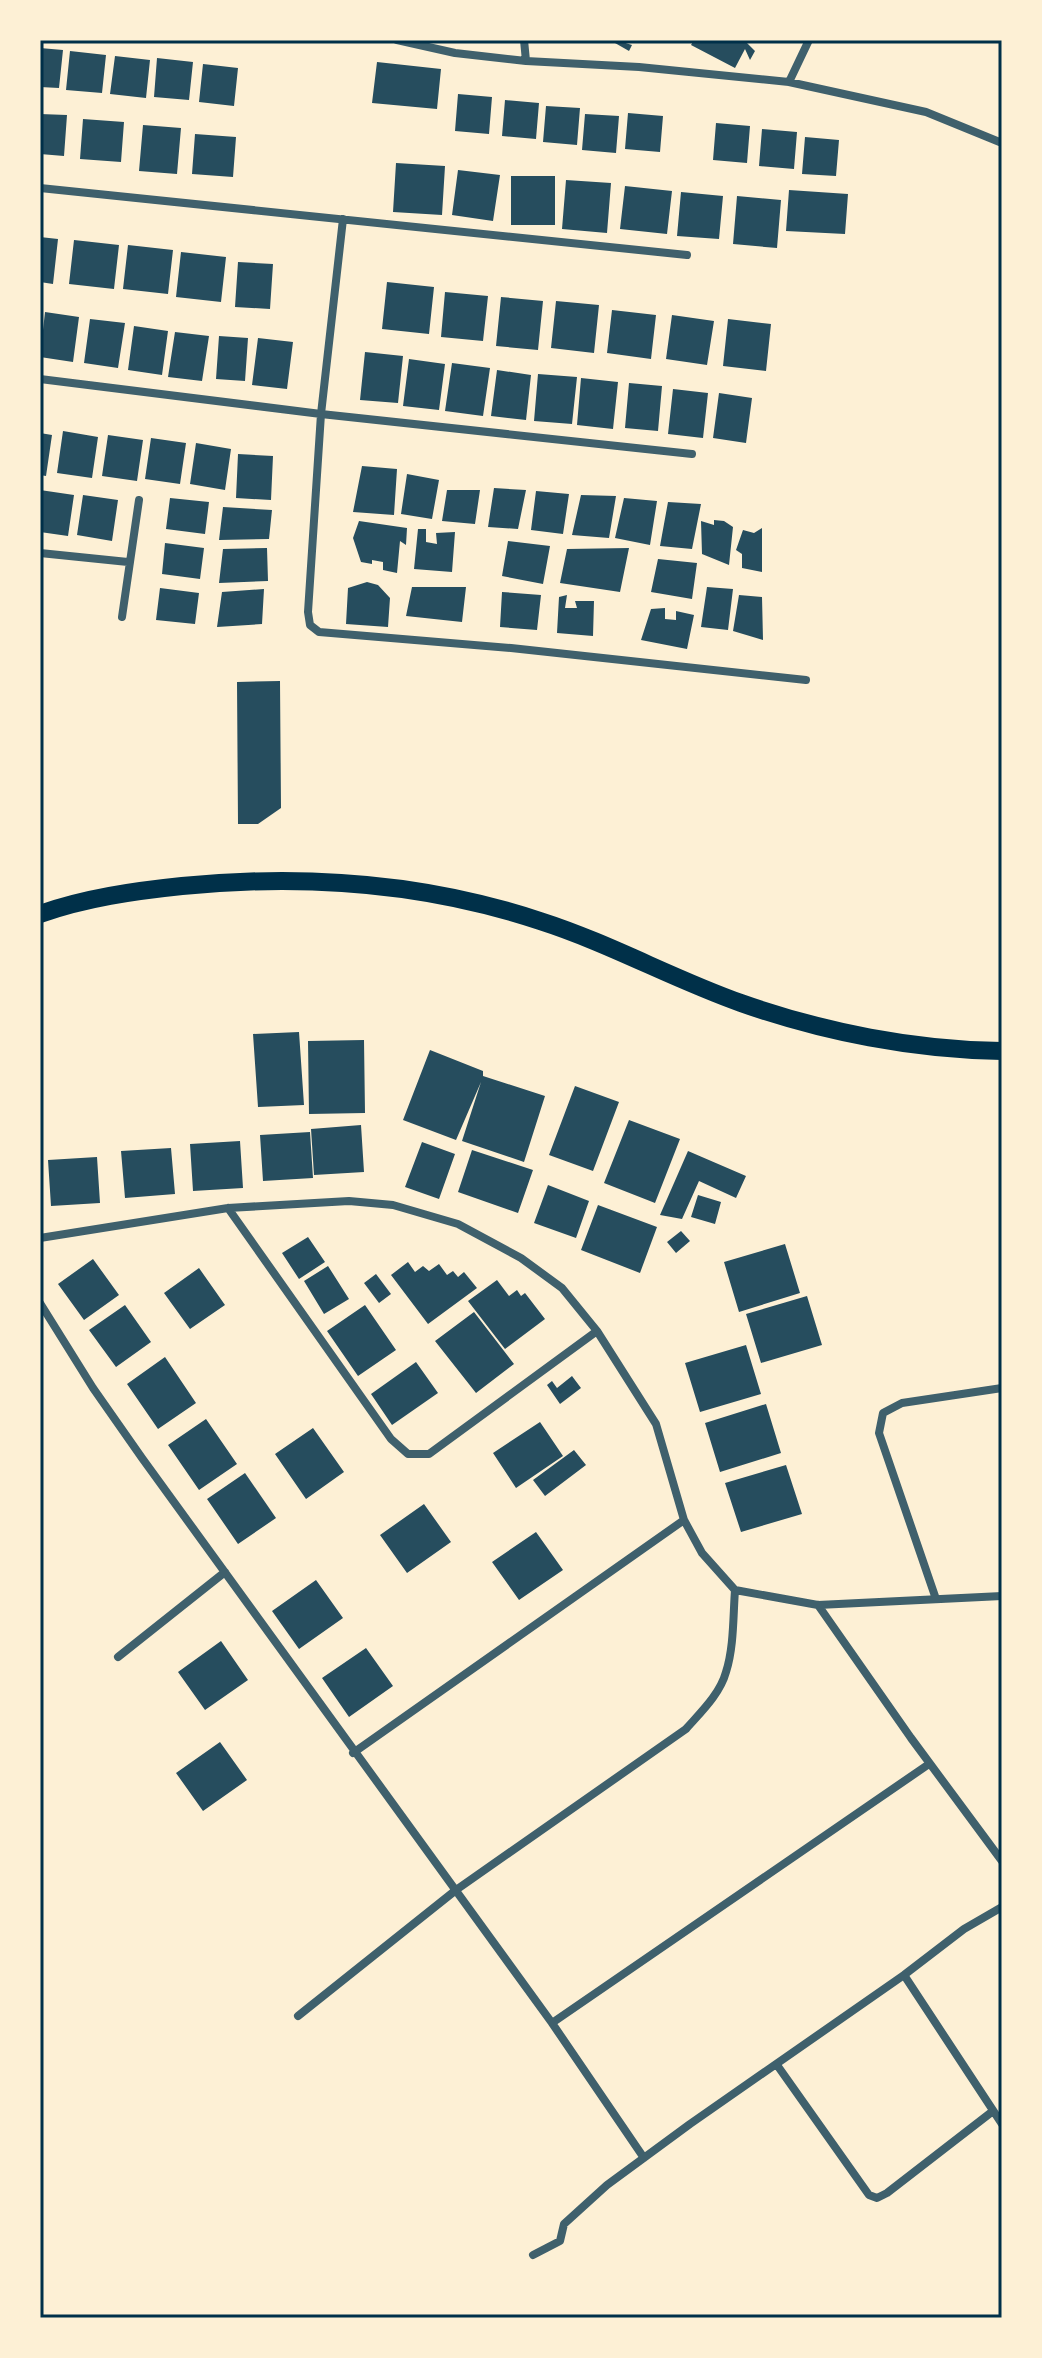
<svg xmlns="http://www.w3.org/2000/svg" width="1042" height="2358" font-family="'Exo 2',sans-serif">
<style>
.building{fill:#264d5e}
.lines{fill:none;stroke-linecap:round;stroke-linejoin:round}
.minor{stroke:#3f606c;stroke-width:8}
.primary{stroke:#003049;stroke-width:18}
.neatline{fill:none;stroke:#003049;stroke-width:3}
</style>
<rect width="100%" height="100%" fill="#fdf0d5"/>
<path class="building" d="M616,40L632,45L629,51L615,43Z
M694,40H744L755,51L750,60L745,49L735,68L691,45Z
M40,48L63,50L59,88L40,87Z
M70,51L106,55L102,93L66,90Z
M115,56L150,60L146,98L110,94Z
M157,58L193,62L189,100L154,97Z
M377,62L441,69L437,109L372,103Z
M203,64L238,68L234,106L199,102Z
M458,94L492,97L489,134L455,131Z
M505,100L539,103L536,139L502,136Z
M546,106L580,108L577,145L543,142Z
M628,113L663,116L660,152L625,149Z
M40,114L67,115L64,156L40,154Z
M585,114L619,116L616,153L582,150Z
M83,119L124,122L121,162L80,159Z
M716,123L750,126L747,163L713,160Z
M143,125L181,128L177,174L139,171Z
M762,129L797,132L794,169L759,166Z
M195,134L236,137L233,177L192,174Z
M805,137L839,140L836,176L802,174Z
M396,163L445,166L442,215L393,212Z
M458,170L500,175L493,221L452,215Z
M511,176H555V225H511Z
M566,180L611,183L607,233L562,229Z
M625,186L672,191L667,234L620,229Z
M789,190L848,194L845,234L786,231Z
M681,192L723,196L719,239L677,236Z
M737,196L781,200L777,248L733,244Z
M40,237L58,239L53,284L40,282Z
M74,240L119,245L114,289L69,284Z
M128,245L173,250L168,294L123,289Z
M181,252L226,257L221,302L176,297Z
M238,262L273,264L270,309L235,307Z
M387,282L434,287L429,334L382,329Z
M445,292L488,296L483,341L441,337Z
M501,297L543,301L538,350L496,346Z
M556,301L599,305L594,353L551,348Z
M612,310L656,315L651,359L607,353Z
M45,312L79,317L73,362L40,357Z
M672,315L714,321L707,365L666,359Z
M90,319L125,323L118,368L84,363Z
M728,319L771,324L766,371L723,366Z
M134,326L168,331L162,375L128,370Z
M175,332L209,336L202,381L168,377Z
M219,336L248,338L245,381L216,379Z
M258,338L293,342L287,389L252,385Z
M365,352L403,356L398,403L360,400Z
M409,359L445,364L439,410L403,406Z
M452,363L490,368L483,416L445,411Z
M497,370L531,375L526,420L491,416Z
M538,374L577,377L572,424L534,421Z
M581,378L618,382L613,429L577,425Z
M629,383L662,386L658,431L625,428Z
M673,389L708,393L703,438L668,434Z
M719,393L752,398L746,443L713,438Z
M63,431L98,437L92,478L57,473Z
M40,433L52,435L46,476L40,475Z
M108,435L143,440L137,481L102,476Z
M151,438L186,443L180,484L145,479Z
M196,443L231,449L225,490L190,484Z
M238,454L273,456L271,500L236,498Z
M362,466L397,469L394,515L353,512Z
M407,474L439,480L432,519L401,514Z
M494,488L526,490L518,529L488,527Z
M40,490L74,495L68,536L40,532Z
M447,490H480L475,524L442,521Z
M536,491L569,494L563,534L531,530Z
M83,495L118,500L112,541L77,535Z
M581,495L616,496L609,538L572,535Z
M170,498L209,502L205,534L166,529Z
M624,498L657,501L650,545L615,538Z
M668,502L701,504L692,549L660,546Z
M223,507L272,510L269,539L219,540Z
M714,520L724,521L733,527L729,565L702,554L701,521L714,525Z
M359,521L407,528L406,545L400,541L397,573L383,570V562L372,560V564L361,562L353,538Z
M762,528V572L742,568V554L736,550L743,530L754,533Z
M418,529H426V542L437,544L436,533L455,532L452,572L414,569Z
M508,541L550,546L543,584L502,576Z
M165,543L204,548L200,579L162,574Z
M267,548L268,581L219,583L223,549Z
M629,548L620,592L560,583L567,549Z
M658,559L697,563L692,599L651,592Z
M367,582L378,585L390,598L388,627L346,624L348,588Z
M412,587H466L462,622L406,616Z
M707,587L733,589L728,630L701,627Z
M160,588L199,593L195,624L156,620Z
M264,589L262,624L217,627L222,592Z
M502,592L541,595L537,630L500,627Z
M567,595L565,608H577L575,601H594L593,636L557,633L559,597Z
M739,595L762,597L763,640L733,631Z
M665,608V619L676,620V611L694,615L687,649L641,640L651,609Z
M280,681L281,808L258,824H238L237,682Z
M299,1032L304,1105L258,1107L253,1034Z
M364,1040L365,1113L309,1114L308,1041Z
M430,1050L483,1071V1076L545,1096L524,1162L462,1141L481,1082L456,1140L403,1120Z
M575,1086L619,1102L593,1171L549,1155Z
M629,1120L680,1139L655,1203L604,1183Z
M361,1125L364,1172L314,1175L311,1129Z
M310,1132L313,1178L263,1181L260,1135Z
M240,1141L243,1188L193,1191L190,1144Z
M422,1142L455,1154L439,1199L405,1187Z
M171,1148L175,1194L125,1198L121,1151Z
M472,1150L533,1170L518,1213L458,1192Z
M688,1151L746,1176L736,1198L699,1181L682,1219L660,1215Z
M97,1157L100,1203L51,1206L48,1160Z
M548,1185L589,1201L576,1238L534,1223Z
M698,1195L721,1202L715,1224L691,1217Z
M598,1205L657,1227L640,1273L581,1250Z
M681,1231L690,1241L676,1253L667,1242Z
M308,1237L325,1262L299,1279L282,1253Z
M785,1244L800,1293L739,1312L724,1262Z
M93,1259L119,1295L84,1320L58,1284Z
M408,1262L415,1272L423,1266L429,1271L439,1264L447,1275L453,1271L458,1277L464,1272L477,1288L428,1324L391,1275Z
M328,1266L349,1299L324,1314L304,1281Z
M199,1268L225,1305L190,1329L164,1293Z
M376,1274L391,1294L379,1303L364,1283Z
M497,1280L509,1296L517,1290L521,1296L525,1293L545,1319L505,1349L468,1301Z
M807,1296L822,1345L761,1363L746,1314Z
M125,1305L151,1342L116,1367L89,1330Z
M365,1305L396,1350L358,1376L327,1331Z
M474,1312L514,1364L476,1393L435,1341Z
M746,1345L761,1394L700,1412L685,1363Z
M165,1357L196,1403L158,1429L127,1384Z
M416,1362L438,1393L392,1425L371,1394Z
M572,1376L581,1388L560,1404L547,1385L552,1381L557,1388Z
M766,1404L781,1453L720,1472L705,1423Z
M206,1419L237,1464L199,1490L168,1445Z
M540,1422L563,1456L516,1488L493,1453Z
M313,1428L344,1472L306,1499L275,1454Z
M574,1450L586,1465L545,1496L533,1480Z
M786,1465L802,1514L741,1532L725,1483Z
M245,1473L276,1518L238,1544L207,1499Z
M424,1504L451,1542L407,1573L380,1535Z
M536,1532L563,1570L519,1600L492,1562Z
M316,1580L343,1618L299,1649L272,1611Z
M221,1641L248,1680L205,1710L178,1672Z
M366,1648L393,1686L349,1717L322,1678Z
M220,1742L247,1780L203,1811L176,1773Z"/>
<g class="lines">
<path class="minor" d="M397,40L455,53L526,61L639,67L789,82L926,112L1002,143
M524,40L526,61
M789,82L809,40
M40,188L687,255
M343,219L321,414L308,612L310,625L319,632L511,648L806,680
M40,379L321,414L692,454
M40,553L128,562
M122,617L139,500
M228,1208L391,1439L408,1454H429L597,1331
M40,1238L228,1208L349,1201L393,1205L458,1224L521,1258L562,1288L597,1331L656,1424L684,1520L702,1553L735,1590L818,1605L1002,1596
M40,1303L93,1388L142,1458L552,2023L644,2158
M936,1599L879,1433L883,1413L902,1403L1002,1388
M818,1605L911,1738L1002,1861
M118,1657L225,1572
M353,1753L684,1520
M904,1975L1002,2124
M298,2016L456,1890L686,1729C701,1712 720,1694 726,1672C734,1647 733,1617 735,1590
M552,2023L929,1764
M777,2065L869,2195L877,2198L887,2193L993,2111
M533,2255L560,2241L564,2224L607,2185L690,2124L904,1975L964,1929L1002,1907"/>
<path class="primary" d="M40,914C85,898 134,891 182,886C304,874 423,882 540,921C609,943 673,979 741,1003C823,1032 915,1050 1002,1051"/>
</g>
<rect width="1042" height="2358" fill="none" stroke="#fdf0d5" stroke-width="84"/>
<rect x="42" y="42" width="958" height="2274" class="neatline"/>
</svg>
